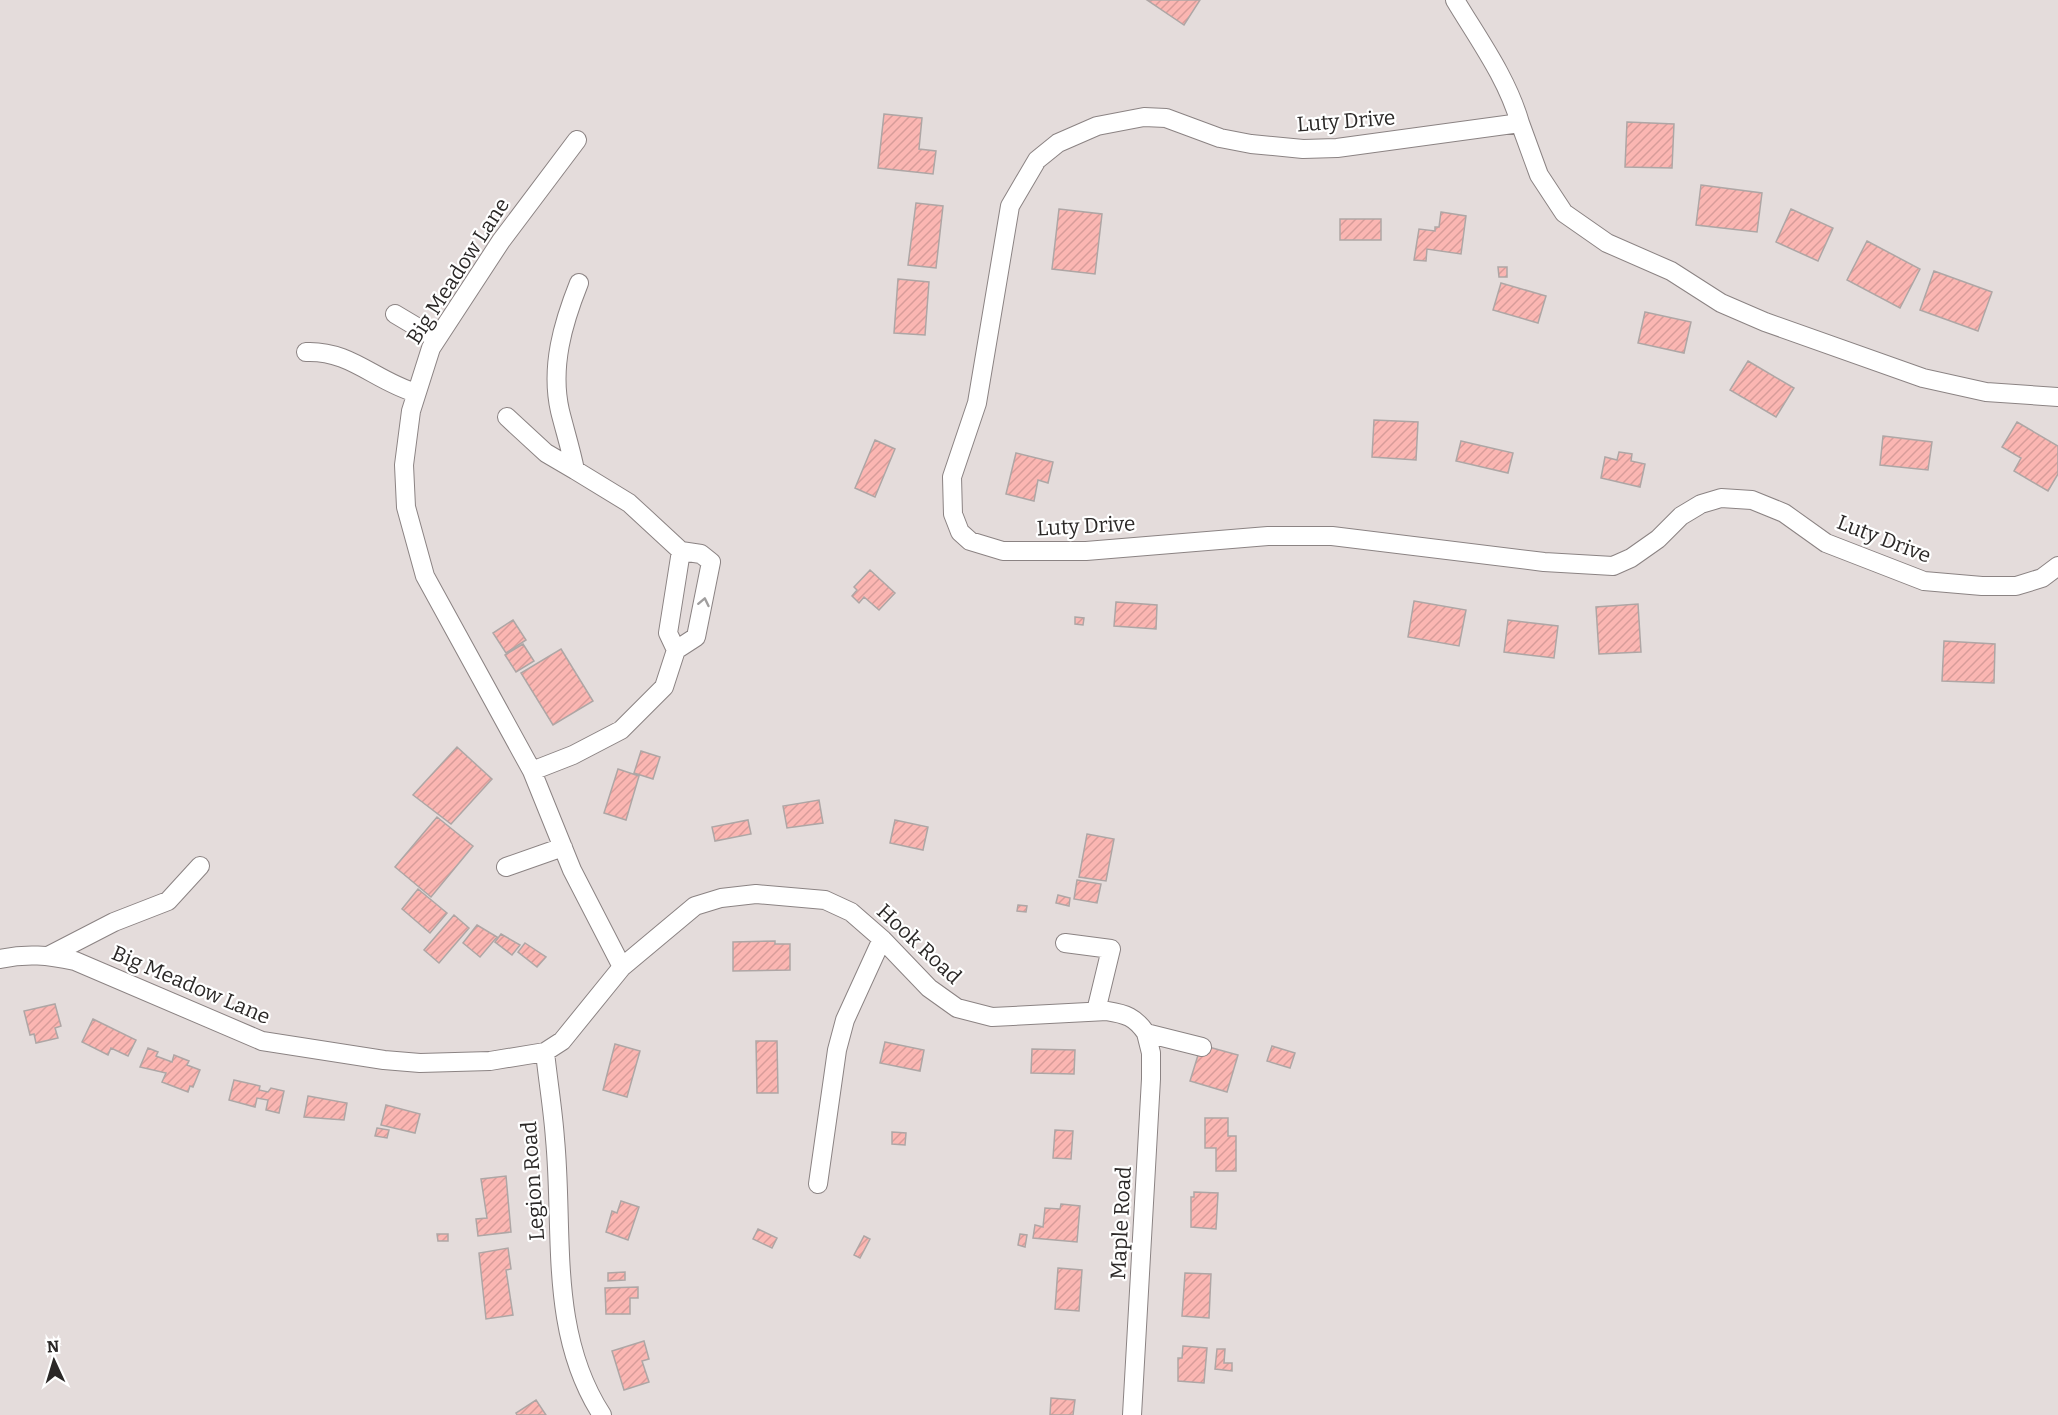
<svg xmlns="http://www.w3.org/2000/svg" width="2058" height="1415" font-family="Bitter,serif">
<style>
.building{fill:url(#building-hatch);stroke:#aea6a5;stroke-width:1.5}
.lines{fill:none;stroke-linecap:round;stroke-linejoin:round}
.minor-casing{stroke:#8b8383;stroke-width:20}
.minor{stroke:#fff;stroke-width:18}
.oneway{stroke:#a09e9e}
.labels{text-anchor:middle;stroke-width:4.5;stroke-linejoin:round;paint-order:stroke}
.street-label{font-size:21px;fill:#2b2827;stroke:#fff}
</style>
<defs>
<pattern id="building-hatch" width="6" height="6" patternUnits="userSpaceOnUse" patternTransform="scale(1.5)"><rect width="6" height="6" fill="#fbb6b2"/><path d="M-1 1l2-2M0 6l6-6M5 7l2-2" fill="none" stroke="#d79c99"/></pattern>
</defs>
<rect width="100%" height="100%" fill="#e4dcdb"/>
<path class="building" d="M1147,0H1200L1184,25Z
M884,114L922,118L919,149L936,151L933,174L878,168Z
M1627,122L1674,124L1672,168L1625,167Z
M1701,185L1762,193L1757,232L1696,225Z
M916,203L943,206L936,268L908,265Z
M1059,209L1102,214L1095,274L1052,269Z
M1791,209L1833,228L1818,261L1776,242Z
M1441,212L1466,216L1461,254L1427,249L1426,261L1414,260L1419,229L1435,231V227H1439Z
M1340,219H1381V240H1340Z
M1867,241L1920,269L1900,308L1847,280Z
M1498,267H1507V277H1499Z
M1934,271L1992,292L1978,331L1920,310Z
M898,279L929,282L925,335L894,333Z
M1501,283L1546,296L1538,323L1493,310Z
M1645,312L1691,322L1684,353L1638,343Z
M1748,361L1794,388L1776,417L1730,390Z
M1374,420L1418,422L1416,460L1372,457Z
M2017,422L2058,446V474L2048,491L2014,471L2021,458L2002,447Z
M1883,436L1932,442L1928,470L1880,465Z
M875,440L895,449L875,497L855,488Z
M1461,441L1513,453L1508,473L1456,461Z
M1619,452L1632,454L1631,461L1645,464L1640,487L1601,478L1605,457L1617,460Z
M1016,453L1053,462L1048,483L1038,480L1034,501L1006,494Z
M870,570L895,593L879,610L864,597L859,603L852,596L857,590L854,587Z
M1414,601L1466,610L1459,646L1408,637Z
M1116,602L1157,605L1156,629L1114,626Z
M1638,604L1641,652L1599,654L1596,607Z
M1075,617L1084,618L1083,625L1075,624Z
M513,620L526,640L506,653L493,633Z
M1508,620L1558,626L1554,658L1504,652Z
M1944,641L1995,644L1994,683L1942,681Z
M523,644L534,661L516,672L505,655Z
M561,649L593,701L553,725L521,673Z
M457,747L492,779L451,824L413,795Z
M641,751L660,757L653,779L634,773Z
M618,769L639,776L626,820L604,813Z
M819,800L823,823L787,828L783,806Z
M437,817L473,846L431,897L395,867Z
M748,820L751,834L715,841L712,827Z
M895,820L928,827L923,850L890,843Z
M1087,834L1114,839L1106,881L1079,877Z
M1077,880L1101,884L1097,903L1074,899Z
M418,889L447,913L430,933L402,909Z
M1058,895L1070,898L1069,906L1056,903Z
M1018,905L1027,906L1026,912L1017,911Z
M454,915L469,928L439,963L424,950Z
M477,925L497,937L480,957L463,943Z
M501,934L520,945L512,955L495,942Z
M775,941V944H790V970L733,971V942Z
M525,943L546,957L537,967L518,952Z
M55,1004L61,1026L55,1028L58,1038L36,1043L34,1034L30,1035L24,1011Z
M93,1019L136,1040L128,1056L111,1048L108,1055L82,1042Z
M756,1041H777L778,1093H757Z
M885,1042L924,1050L920,1071L880,1063Z
M615,1044L640,1051L627,1097L603,1090Z
M1205,1046L1238,1055L1227,1092L1190,1081L1199,1052Z
M1272,1046L1295,1053L1290,1068L1267,1061Z
M148,1048L158,1052L156,1056L172,1062L174,1055L189,1061L187,1065L200,1070L193,1087L190,1086L188,1092L162,1082L166,1073L140,1067Z
M1032,1049L1075,1050L1074,1074L1031,1073Z
M234,1080L260,1086L259,1090L268,1092L271,1088L284,1091L279,1113L266,1110L268,1100L257,1098L255,1107L229,1100Z
M308,1096L347,1103L344,1120L304,1117Z
M386,1105L420,1114L415,1133L381,1125Z
M1205,1118H1228V1136H1236V1171H1216V1148H1205Z
M377,1128L389,1130L387,1138L375,1136Z
M1055,1130L1073,1131L1071,1159L1053,1158Z
M892,1132L906,1133L905,1145L892,1144Z
M506,1176L511,1232L478,1236L476,1219L487,1218L481,1179Z
M1194,1192L1218,1193L1216,1229L1191,1227V1197H1194Z
M621,1201L639,1207L628,1240L606,1232L612,1211L617,1213Z
M1061,1204L1080,1206L1077,1242L1033,1238L1035,1225L1043,1227L1045,1208L1060,1209Z
M758,1229L777,1238L772,1248L753,1239Z
M437,1234H448V1241H438Z
M1020,1234L1027,1235L1025,1247L1018,1245Z
M864,1236L870,1239L860,1258L854,1255Z
M508,1248L511,1269L506,1270L513,1315L486,1319L479,1253Z
M1058,1268L1082,1270L1079,1311L1055,1309Z
M625,1272V1280L608,1281V1273Z
M1185,1273L1211,1274L1209,1318L1182,1316Z
M638,1287V1298H630V1314H606L605,1288Z
M644,1341L649,1359L642,1361L649,1382L624,1390L612,1351Z
M1183,1346L1207,1348L1204,1383L1178,1381V1358H1182Z
M1217,1349H1225L1224,1363H1232V1371L1215,1369Z
M1051,1398L1075,1400L1073,1415H1050Z
M536,1400L546,1415H517L516,1413Z"/>
<g class="lines">
<defs>
<path id="minor" d="M1455,0C1479,40 1507,78 1520,123
M577,140L501,241L431,348L411,411L404,465L406,507L425,576L532,771L572,870L622,967
M395,314L437,339
M306,352C350,350 375,381 416,393
M2058,397L1986,392L1923,378L1765,322L1721,303L1671,271L1607,243L1564,213L1539,175L1520,123L1337,148L1303,149L1251,144L1220,138L1166,118L1144,117L1097,126L1058,143L1037,160L1010,206L977,403L952,477L953,514L960,532L970,541L1003,551H1086L1268,536H1332L1544,562L1613,566L1631,558L1658,539L1681,516L1701,504L1721,498L1752,500L1784,513L1826,543L1924,581L1982,586H2016L2042,578L2058,566
M507,417L546,453L575,470
M676,650L668,633L681,551
M532,771L573,755L621,730L664,687L676,650L696,637L711,562L701,554L681,551L629,503L575,470C571,450 565,431 560,411C550,367 563,323 579,283
M506,867L563,847
M1065,943L1111,949L1096,1011
M50,955L114,922L168,901L200,866
M0,959C27,953 48,955 75,961L262,1041L384,1060L420,1063L490,1061L545,1052L562,1041L622,967L695,906L721,898L756,894L825,900L851,912L882,939L929,988L957,1008L992,1017L1107,1011C1126,1014 1135,1017 1146,1033L1202,1047
M545,1052C548,1081 553,1110 555,1139C564,1232 548,1332 602,1415
M818,1184L837,1050L845,1020L882,939
M1132,1415L1151,1079V1053L1146,1033"/>
</defs>
<use href="#minor" class="minor-casing"/>
<use href="#minor" class="minor"/>
</g>
<defs><path id="oneway-chevron" d="M-2-3.5L2.5 0L-2 3.5" fill="none" stroke-width="1.6" stroke-linecap="round" stroke-linejoin="round" transform="scale(1.5)"/></defs>
<use class="oneway" href="#oneway-chevron" transform="translate(704 602) rotate(-78)"/>
<g class="labels">
<g class="street-label">
<text transform="translate(1346 121) rotate(-4)" y="7">Luty Drive</text>
<text transform="translate(458 271) rotate(-57)" y="7">Big Meadow Lane</text>
<text transform="translate(1086 526) rotate(-3)" y="7">Luty Drive</text>
<text transform="translate(1884 539) rotate(21)" y="7">Luty Drive</text>
<text transform="translate(919 944) rotate(43)" y="7">Hook Road</text>
<text transform="translate(191 985) rotate(23)" y="7">Big Meadow Lane</text>
<text transform="translate(533 1181) rotate(-94)" y="7">Legion Road</text>
<text transform="translate(1121 1223) rotate(-87)" y="7">Maple Road</text>
</g>
</g>
<g transform="translate(54 1361) rotate(356)" stroke="#ffffff" stroke-width="4.5" paint-order="stroke">
<path d="M0-4.5L10 22L0 15L-10 22Z" fill="#2b2827"/>
<text y="-9" font-size="16" font-weight="bold" text-anchor="middle" fill="#2b2827">N</text>
</g>
</svg>
